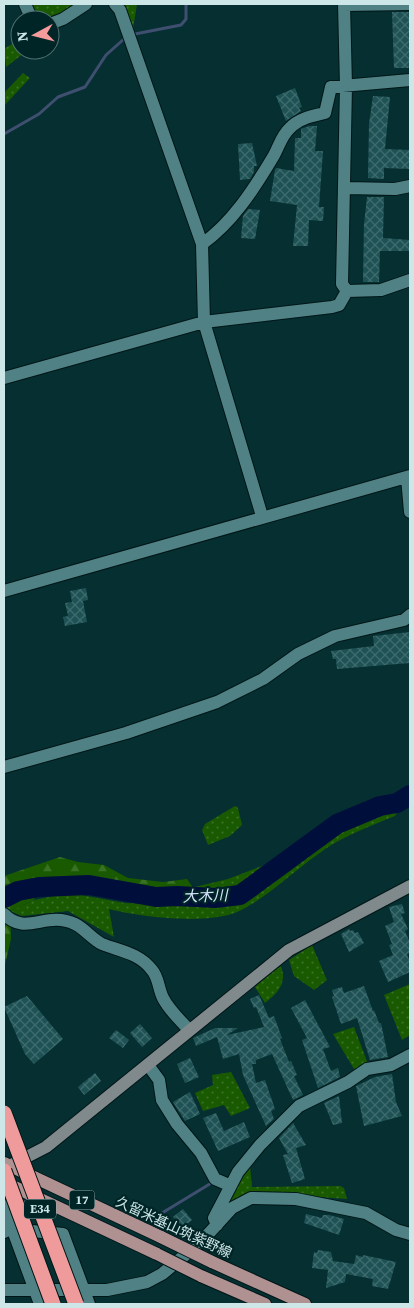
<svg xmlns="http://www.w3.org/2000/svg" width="414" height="1308" font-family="'Source Serif 4','Noto Sans JP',serif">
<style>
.grass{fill:url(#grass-dots)}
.forest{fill:url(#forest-firs)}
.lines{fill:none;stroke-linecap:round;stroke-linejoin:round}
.stream{stroke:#3e4f6f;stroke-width:3}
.river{stroke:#000e3c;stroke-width:20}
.building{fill:url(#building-cross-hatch)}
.street-casing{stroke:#001617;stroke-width:14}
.secondary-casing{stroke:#001617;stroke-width:14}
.primary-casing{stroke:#001617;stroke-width:14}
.street{stroke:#508285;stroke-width:12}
.secondary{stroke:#808a8c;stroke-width:12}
.primary{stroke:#b09192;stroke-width:12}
.primary-bridge-casing{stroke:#001617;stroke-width:14;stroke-linecap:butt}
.highway-bridge-casing{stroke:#001617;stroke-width:17;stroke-linecap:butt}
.primary-bridge{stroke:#b09192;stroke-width:12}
.highway-bridge{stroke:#f09b9b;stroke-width:15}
.labels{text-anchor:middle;stroke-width:4.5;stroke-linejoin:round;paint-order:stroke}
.shield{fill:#002527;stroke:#90acad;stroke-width:1}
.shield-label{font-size:12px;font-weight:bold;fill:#cde6e7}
.street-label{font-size:14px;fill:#cde6e7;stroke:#002527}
.water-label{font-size:15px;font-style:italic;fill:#d6e5fe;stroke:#002527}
</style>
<defs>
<pattern id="grass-dots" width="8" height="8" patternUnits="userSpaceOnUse" patternTransform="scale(1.25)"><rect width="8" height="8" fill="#195900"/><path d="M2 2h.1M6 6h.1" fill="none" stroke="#397125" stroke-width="1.8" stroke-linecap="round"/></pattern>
<pattern id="forest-firs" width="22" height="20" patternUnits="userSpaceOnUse" patternTransform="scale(1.25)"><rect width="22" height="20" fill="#195900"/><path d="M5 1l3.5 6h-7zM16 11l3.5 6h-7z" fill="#397125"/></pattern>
<pattern id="building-cross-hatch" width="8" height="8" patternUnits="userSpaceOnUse" patternTransform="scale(1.25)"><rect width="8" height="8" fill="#1f5254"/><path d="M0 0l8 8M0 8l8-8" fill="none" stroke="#3e6b6d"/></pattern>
</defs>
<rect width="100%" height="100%" fill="#062f31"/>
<path class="grass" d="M31,4H80L50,20H37Z
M121,4H137L133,29Z
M20,39V50H28L6,67L4,49Z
M23,73L30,78L4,106V93Z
M235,806L238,808L242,825L230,836L208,845L202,830L205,824Z
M400,807L395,816C368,827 340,837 317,855C290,874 267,898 237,912C207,925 140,917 109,909L114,937L68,911L22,916L10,911L34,900L70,893L125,903L203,906L239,900L256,891L341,827L379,811Z
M278,860C240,892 226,889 178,891L228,879Z
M312,945L327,980L314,990L294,976L289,960Z
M281,966C287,983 279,992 265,1003L253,984Z
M410,984V1035L402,1040L384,995Z
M354,1027L368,1064L354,1069L333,1034Z
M231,1072L250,1108L231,1116L224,1105L203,1111L195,1093L213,1085L212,1075Z
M250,1166L252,1187L340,1186L344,1188L347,1199L294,1195H248L218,1216Z"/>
<path class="forest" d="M60,857L78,862L104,865L128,878L163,882L187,879L194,889L152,893L90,879L39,882L34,900L10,911L11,939L4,969V876Z"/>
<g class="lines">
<path class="stream" d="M135,34L181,25L186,19V4
M4,134L39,114L58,97L85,87L106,55L124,39
M162,1213L213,1182"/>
<path class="river" d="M4,898L18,891L39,887L89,885L156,897L177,896L215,898L240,895L337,824L380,806L397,803L410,795"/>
</g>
<path class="building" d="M392,12H409L410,68H394Z
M295,88L302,107L299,108L301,111L286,121L276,96Z
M373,96L390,97L385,149L410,150V169L384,168V179L368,178L369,124Z
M309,126H317L315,151H323L319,207H324L323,221L309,220L308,246H293L297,205L270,201L275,170L276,168L294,171L295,138H301V129Z
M252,143L257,166H254V172L250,179L240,180L238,144Z
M367,197H384L383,238L410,240V251H380L379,282H363L364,224Z
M248,209L260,210L255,239L241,238L243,216Z
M86,588L88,600L83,601L87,622L65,626L63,617L68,616L65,603L72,602L70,591Z
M410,632V663L337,669L336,659H333L331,651L374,646L373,636Z
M402,904L405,913L401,914L408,929L405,931L410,943V953L407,954L410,962V972L388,982L379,961L393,955L389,945L392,944L385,926L394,922L389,907Z
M349,929L350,931L353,930L355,933L358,932L364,943L349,952L341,934Z
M364,986L373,1011L374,1010L379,1023H381L388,1057L370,1060L357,1018L341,1024L332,997L334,996L332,990L342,987L344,993Z
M259,995L269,1018L274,1016L282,1038L280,1039L289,1062L291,1061L297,1075L294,1076L303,1095L293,1100L272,1054L256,1060V1064H252L256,1083L265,1080L275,1109L271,1111L274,1119L266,1126L243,1075L239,1054L223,1059L217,1037L196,1046L193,1038L215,1028H238L227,1035L264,1027L256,1007L254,1008L250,999Z
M27,996L63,1039L34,1064L25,1054L4,1007Z
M305,1000L330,1047L323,1049L331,1071L338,1068L340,1077L318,1088L302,1040L307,1038L291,1008Z
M140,1024L152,1038L142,1047L130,1033Z
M116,1030L129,1040L123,1048L109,1038Z
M190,1058L199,1077L185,1083L177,1064Z
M95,1073L101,1081L84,1095L78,1087Z
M392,1074L396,1102L402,1116L364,1126L356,1086L375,1077Z
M190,1092L200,1114L185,1121L173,1102Z
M339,1096L342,1123L333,1125L324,1103Z
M216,1113L224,1131L244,1122L250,1137L218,1151L203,1118Z
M293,1123L306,1145L296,1148L305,1179L292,1183L283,1155L288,1154L279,1138Z
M183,1209L192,1220L182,1228L173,1217Z
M306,1214L322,1218L323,1215H329L344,1219L339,1235L304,1223Z
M318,1250L331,1252L333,1261L354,1264L356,1255L363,1257V1255L396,1262L388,1289L372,1286L373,1279L346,1274L345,1282L326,1288L328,1270L312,1268L314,1252L317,1253Z"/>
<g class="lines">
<defs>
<path id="street" d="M25,4L32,20
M115,4L120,10L202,244L204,322L262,516
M344,4L346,86L342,284L347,291
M344,5L410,4
M50,24L63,19L86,4
M346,188L395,189L410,186
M202,244C232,223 254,189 273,157C279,147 281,136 290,128C299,118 313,116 325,113L331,87L410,80
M347,291L381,290L410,280
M4,378L204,322L332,307L339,305L347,291
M407,477L410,512
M4,591L410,476
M4,767L126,733L217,702L263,679L298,654L335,636L404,620L410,615
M4,914C26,937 46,910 75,924C85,929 92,939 102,944C120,951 139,953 152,970C159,978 158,988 163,998C169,1010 180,1020 189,1030
M148,1065L159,1080L162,1100L177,1124L201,1153L215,1179L229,1185
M4,1206L40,1304
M217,1225L214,1218L238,1172L260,1145L299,1106L348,1082L367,1069L391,1065L410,1055
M4,1232L11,1229L63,1234L89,1304
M4,1290H107L147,1282L162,1274L201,1242L232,1208L251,1198L296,1199L366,1213L396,1230L410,1234"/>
<path id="secondary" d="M13,1164L46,1147L289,950L410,886"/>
<path id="primary" d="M4,1163L161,1237
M4,1182L157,1254
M212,1262L305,1304
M201,1276L265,1304"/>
</defs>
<use href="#street" class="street-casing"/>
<use href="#secondary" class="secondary-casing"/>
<use href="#primary" class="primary-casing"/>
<use href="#street" class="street"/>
<use href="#secondary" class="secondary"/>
<use href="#primary" class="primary"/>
<defs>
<path id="primary-bridge" d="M161,1237L212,1262
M157,1254L201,1276"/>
<path id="highway-bridge" d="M4,1113L76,1304
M4,1171L53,1304"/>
</defs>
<use href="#primary-bridge" class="primary-bridge-casing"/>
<use href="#highway-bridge" class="highway-bridge-casing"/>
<use href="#primary-bridge" class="primary-bridge"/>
<use href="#highway-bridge" class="highway-bridge"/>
</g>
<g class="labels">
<g class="shield">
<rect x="69.5" y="1190.5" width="25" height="19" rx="4"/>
<rect x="24" y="1199.5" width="32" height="19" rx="4"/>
</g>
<g class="shield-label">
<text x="82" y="1204">17</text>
<text x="40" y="1213">E34</text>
</g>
<g class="street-label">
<text transform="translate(174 1227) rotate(25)" y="5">久留米基山筑紫野線</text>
</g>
<g class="water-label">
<text transform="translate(205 896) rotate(-2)" y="5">大木川</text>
</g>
</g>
<rect width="414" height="1308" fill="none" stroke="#cde6e7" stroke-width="10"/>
<g transform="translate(35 35) rotate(263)"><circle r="24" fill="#002527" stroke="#527274"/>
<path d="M0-4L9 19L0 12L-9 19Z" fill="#f59b9c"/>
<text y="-8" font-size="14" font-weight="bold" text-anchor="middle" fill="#cde6e7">N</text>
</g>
</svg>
